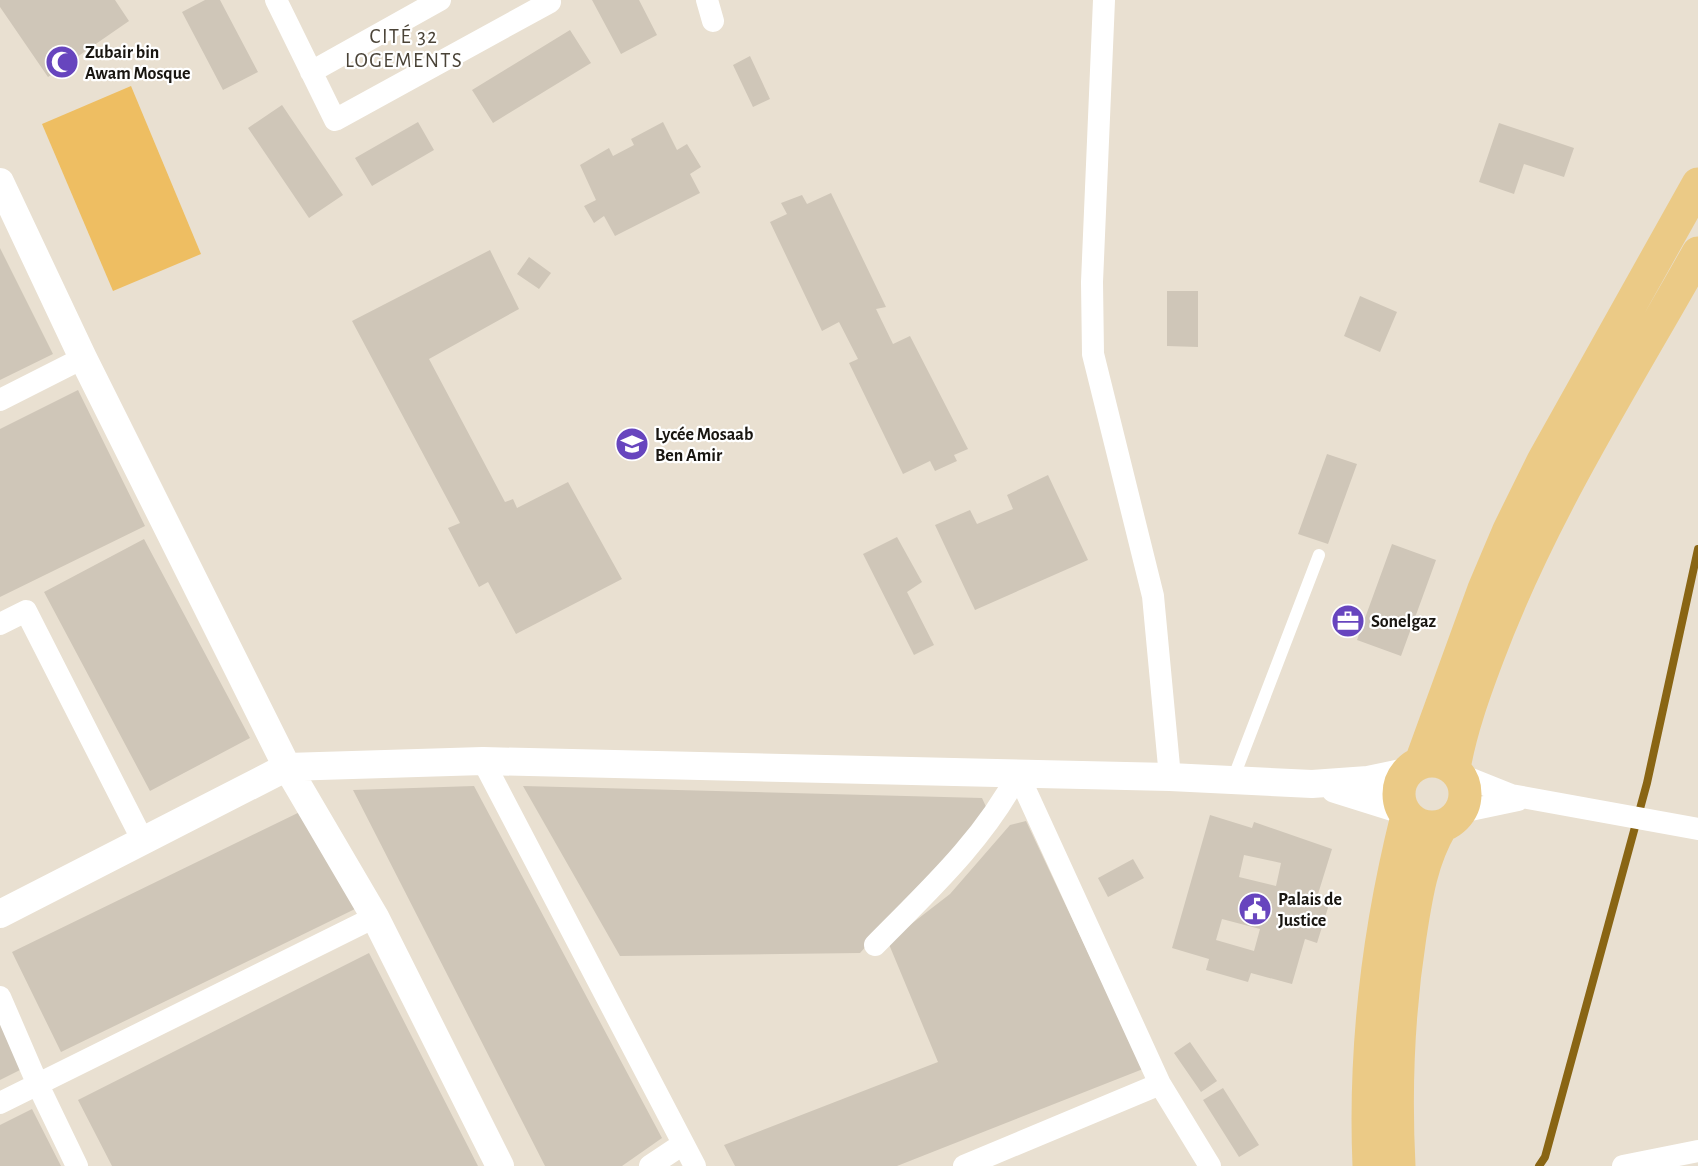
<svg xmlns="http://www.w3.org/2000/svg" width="1698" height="1166" font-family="'Alegreya Sans',sans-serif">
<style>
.green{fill:#eebe62}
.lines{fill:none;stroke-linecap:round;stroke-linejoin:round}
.stream{stroke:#896514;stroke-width:8}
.building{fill:#cfc6b8;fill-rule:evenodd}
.service{stroke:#fff;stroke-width:12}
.minor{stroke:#fff;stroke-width:22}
.tertiary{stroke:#fff;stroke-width:28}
.primary{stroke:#ebca86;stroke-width:33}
.labels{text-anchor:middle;stroke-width:4.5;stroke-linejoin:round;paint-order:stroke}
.poi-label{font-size:18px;font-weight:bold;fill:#191611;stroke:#fff;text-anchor:start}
.quarter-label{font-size:21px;letter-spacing:1.5px;fill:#4a4337;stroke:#fff}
</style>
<rect width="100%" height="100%" fill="#e9e0d1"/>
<path class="green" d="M131,86L201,254L113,291L42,124Z"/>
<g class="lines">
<path class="stream" d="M1539,1166L1545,1157L1647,783L1698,549"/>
</g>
<path class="building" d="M0,0H115L129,21L48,77L0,7Z
M205,0H220L258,72L223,90L182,12Z
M592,0H639L657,35L621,54Z
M570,30L591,63L493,123L472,90Z
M750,56L770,99L753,107L733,65Z
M282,105L343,195L309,218L248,128Z
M418,122L434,150L372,186L355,158Z
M663,122L677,150L687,144L701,167L690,174L700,193L615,236L604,216L594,223L584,206L596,200L580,165L609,148L613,156L634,145L631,139Z
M1499,123L1574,148L1564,177L1524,164L1514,194L1479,182Z
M831,193L886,307L876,309L893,344L910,336L968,449L954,455L957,461L935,471L930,461L903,474L849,363L858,359L839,322L822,331L770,222L787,214L781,203L802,195L807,204Z
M0,248L53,354L0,380Z
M490,250L519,309L429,359L505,502L513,499L517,508L568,482L622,579L516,634L488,582L479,587L448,528L460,523L352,321Z
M529,257L551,273L539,289L517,274Z
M1167,291H1198V347L1167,346Z
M1360,296L1397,312L1380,352L1344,336Z
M78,390L145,526L0,597V429Z
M1327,454L1357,464L1328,544L1298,534Z
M1048,475L1088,560L975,610L935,525L970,510L977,524L1013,509L1007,495Z
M897,537L922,582L907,592L934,645L914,655L863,554Z
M144,539L250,738L150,791L44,592Z
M1392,544L1436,560L1401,656L1357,640Z
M474,786L662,1138L622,1166H545L353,790Z
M523,786L982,798L988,811L860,953L620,956Z
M306,809L355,909L61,1052L12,952Z
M1210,815L1252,828L1254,822L1332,849L1318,894L1331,898L1317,943L1305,939L1292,984L1251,973L1248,982L1206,970L1209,959L1172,948ZM1244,855L1281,863L1276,886L1239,877ZM1222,919L1260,929L1254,951L1216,940Z
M1026,821L1143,1069L897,1166H735L724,1145L938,1062L888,942L950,894L1010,825Z
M1133,859L1144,878L1108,897L1098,878Z
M369,953L478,1166H112L78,1100Z
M0,1022L24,1068L0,1080Z
M1190,1042L1217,1081L1201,1092L1174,1053Z
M1223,1088L1259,1145L1239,1157L1203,1100Z
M32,1109L61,1166H0V1125Z"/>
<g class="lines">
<path class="service" d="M1233,779L1319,555"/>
<path class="minor" d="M276,0L335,120L550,2
M707,0L713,21
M1104,0L1092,282L1093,354L1153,596L1170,777
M311,72L440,0
M0,400L83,358
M0,624L26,611L143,841
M483,761L695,1166
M1018,774L1160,1084L1210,1166
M1461,775L1511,795L1698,829
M1461,812L1518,800
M875,945C927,892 983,841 1018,774
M0,997L38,1085L77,1166
M0,1103L375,917
M650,1166L683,1144
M964,1166L1160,1084
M1623,1166L1698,1151"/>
<path class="tertiary" d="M0,182L83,358L287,767L375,917L500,1166
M1335,789L1402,810
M0,914L287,767L483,761L1170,777L1312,784L1368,780L1406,772"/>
<path class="primary" d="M1399 794a33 33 0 1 1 66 0a33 33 0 1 1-66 0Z
M1421,762L1484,589L1509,530L1543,461L1698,184
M1454,768C1461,729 1474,693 1488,656C1541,514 1624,385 1698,253
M1369,1166C1364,1047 1378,932 1407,816
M1399,1166C1395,1088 1398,1013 1410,936C1416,898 1421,861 1441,827"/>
</g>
<defs>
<symbol id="mosque-disc" viewBox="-11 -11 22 22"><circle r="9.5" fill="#6745be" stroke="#fff"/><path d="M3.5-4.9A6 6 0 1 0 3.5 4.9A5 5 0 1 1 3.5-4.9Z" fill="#fff"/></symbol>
<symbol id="school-disc" viewBox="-11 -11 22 22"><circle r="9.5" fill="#6745be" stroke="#fff"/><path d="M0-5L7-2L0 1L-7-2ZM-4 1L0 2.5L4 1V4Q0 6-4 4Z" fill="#fff"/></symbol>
<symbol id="office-disc" viewBox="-11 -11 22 22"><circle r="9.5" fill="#6745be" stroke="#fff"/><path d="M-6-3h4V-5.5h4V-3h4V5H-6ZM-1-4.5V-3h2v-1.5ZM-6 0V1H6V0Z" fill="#fff"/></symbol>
<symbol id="civic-disc" viewBox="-11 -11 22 22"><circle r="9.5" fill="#6745be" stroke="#fff"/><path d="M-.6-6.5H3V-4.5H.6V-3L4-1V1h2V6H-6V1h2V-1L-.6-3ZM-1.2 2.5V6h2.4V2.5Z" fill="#fff"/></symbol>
</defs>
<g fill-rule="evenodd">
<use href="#mosque-disc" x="43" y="43" width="38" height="38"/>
<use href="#school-disc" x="613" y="425" width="38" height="38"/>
<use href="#office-disc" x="1329" y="602" width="38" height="38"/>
<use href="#civic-disc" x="1236" y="890" width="38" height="38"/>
</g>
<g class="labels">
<g class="poi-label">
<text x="85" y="58">Zubair bin<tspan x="85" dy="21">Awam Mosque</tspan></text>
<text x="655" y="440">Lycée Mosaab<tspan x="655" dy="21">Ben Amir</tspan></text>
<text x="1371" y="627">Sonelgaz</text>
<text x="1278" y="905">Palais de<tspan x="1278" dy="21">Justice</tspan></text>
</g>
<g class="quarter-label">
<text x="404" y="43">CITÉ 32<tspan x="404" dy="24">LOGEMENTS</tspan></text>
</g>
</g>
</svg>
